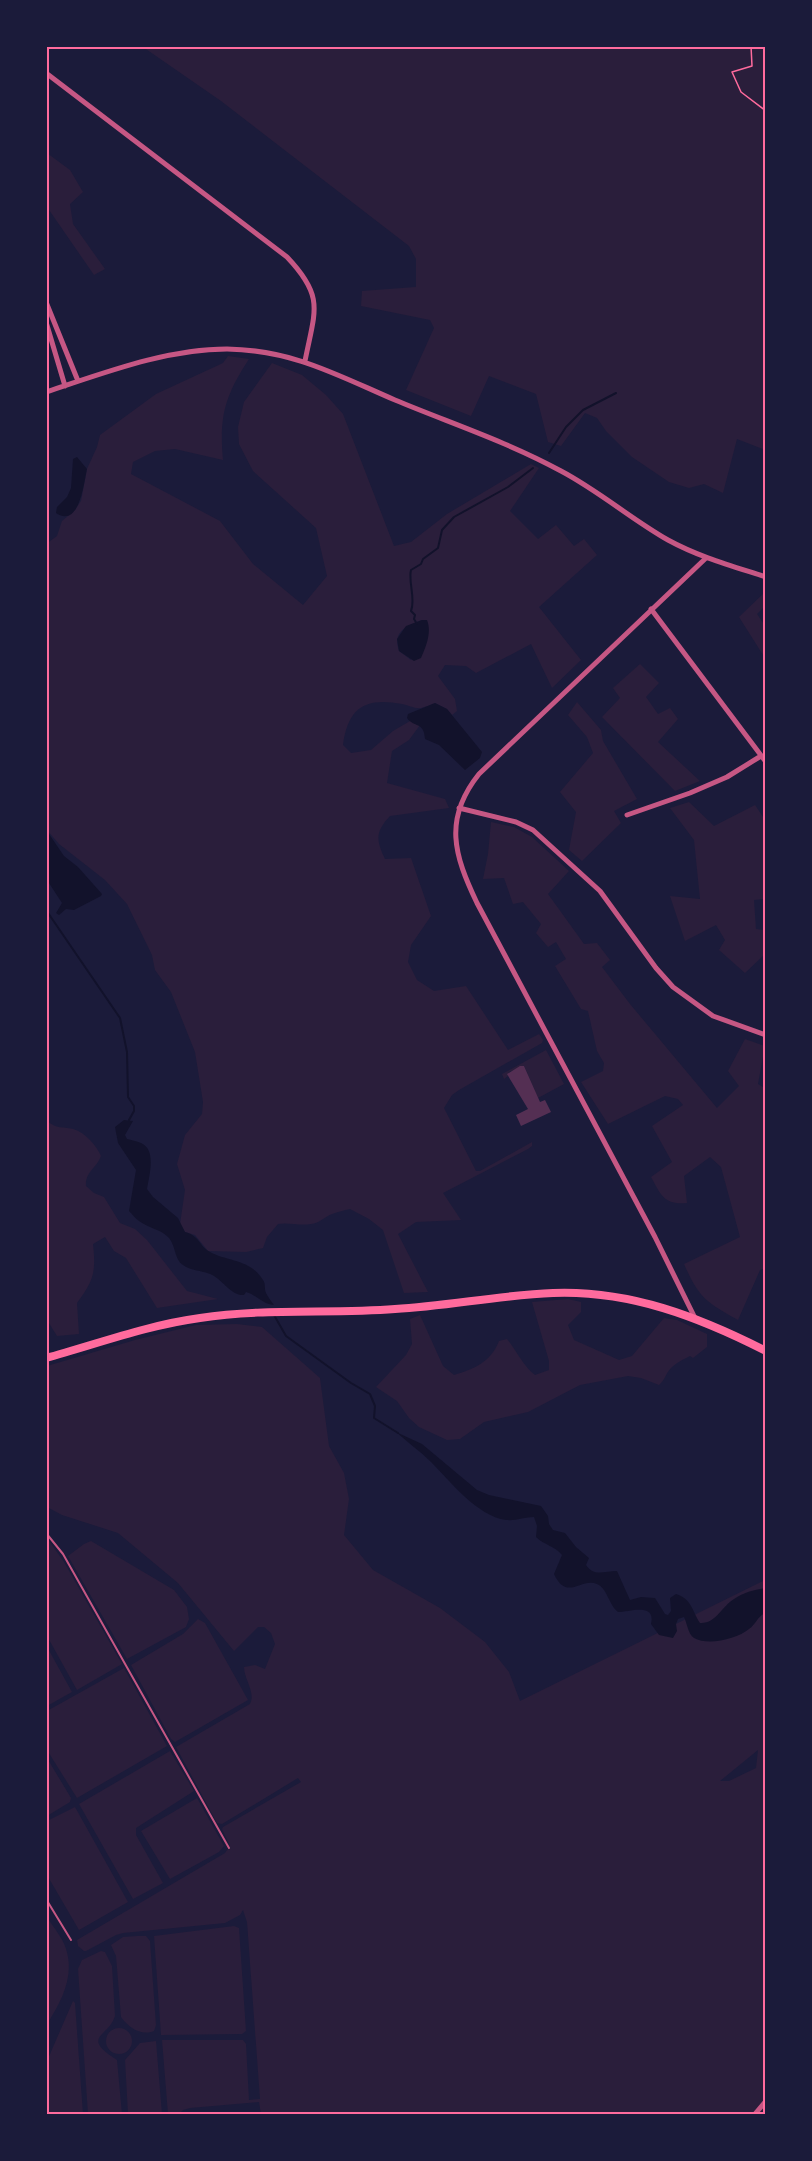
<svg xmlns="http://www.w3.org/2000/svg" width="812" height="2161" font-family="Roboto,sans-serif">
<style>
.green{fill:#2a1e3b;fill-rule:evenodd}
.water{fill:#12122b}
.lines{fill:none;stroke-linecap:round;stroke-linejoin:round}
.stream{stroke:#12122b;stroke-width:2}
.building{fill:#542f53}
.path{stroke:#ff6b9d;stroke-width:1.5}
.service{stroke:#c65784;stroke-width:2}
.minor{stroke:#c65784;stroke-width:5}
.secondary{stroke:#ff6b9d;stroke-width:8}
.neatline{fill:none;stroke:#ff6b9d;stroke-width:2}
</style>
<rect width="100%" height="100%" fill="#1b1b3a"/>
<path class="green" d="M143,47H765V450L737,439L723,493L704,484L689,488L669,482L632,457L606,431L597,418L585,413L561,446L548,442L536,394L489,376L471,416L406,390L434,328L430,320L361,306L362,291L416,287V259L409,246L221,101Z
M47,153L70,170L83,192L70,204L73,224L105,269L94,275L47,207Z
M228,356L249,359C225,396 219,416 223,460L175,449L155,451L133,462L131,474L220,521L253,564L303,605L327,576L316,528L253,471L239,444L238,427L244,402L272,363L302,375L326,395L343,414L394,546L411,542L447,514L531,464L539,468L510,511L538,539L556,525L574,546L584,539L597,555L539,607L581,660L552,688L531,644L476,673L466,666L445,665L438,676L455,699L457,711L452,715L447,709L435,703C430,705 425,707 421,708C415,709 408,705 402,704C366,697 348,707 343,745L351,753L371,750L393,731L410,721L420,725L409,740L392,751L387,783L445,799L449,808L390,816C375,832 376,840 385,859L411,858L431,916L411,945L408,962L417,980L434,991L466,986L508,1050L539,1034L543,1040L542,1043L459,1090L452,1095L444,1108L476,1171H480L532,1142V1146L528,1149L443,1193L461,1220L416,1222L398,1234L428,1292L404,1293L383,1230L369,1219L350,1209C344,1210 338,1212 332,1214C324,1217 320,1223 311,1224C299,1226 289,1222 278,1224L267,1237L263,1248L246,1252L208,1251L195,1235L185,1232L180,1224L185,1190L177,1164L185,1135L202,1114L203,1102L195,1052L171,992L155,970L152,955L127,904L105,880L59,844L47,830L46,544L57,536L62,521L75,510L81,501L87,469L97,447L100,435L156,394L223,363ZM422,620C430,643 427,643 411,660L399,651C392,631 407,626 422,620Z
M765,592V606L757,614L765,626V658L739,617Z
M640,664L659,683L646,697L658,714L670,708L678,719L658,742L700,781L675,791L602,717L620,698L613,688Z
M577,702L601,730L603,741L637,799L614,811L621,823L582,861L569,850L576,812L560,792L593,753L587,737L568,715Z
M689,802L714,826L755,805L765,820V899L754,900L756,929L765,930V954L745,973L719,950L725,940L716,925L685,941L670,896L700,899L694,840L670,808Z
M491,822L514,827L532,837L569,871L548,894L584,944L597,943L610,960L602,967L630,1004L717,1108L739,1086L728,1071L745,1039L765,1046L758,1084L766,1089L765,1268L760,1270L738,1320C706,1302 699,1298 684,1264L740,1237L721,1167L710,1157L684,1176L687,1203C664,1205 661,1195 651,1177L672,1162L652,1126L683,1105L678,1099L665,1096L608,1124L581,1082L603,1071L604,1063L597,1051L588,1011L581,1009L555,966L566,959L556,942L548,947L536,933L541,924L523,902L513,904L504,878L483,879L488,854Z
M546,1050L564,1084L538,1098L524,1066L509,1072L508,1076L504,1079L502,1074Z
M46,1120C58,1130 61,1126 73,1129C86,1133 96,1145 101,1156C96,1169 85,1172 86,1186L94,1193L104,1197L120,1223L135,1229L147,1240L187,1291L218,1299L157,1308L126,1258L114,1251L105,1237L93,1244C96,1272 94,1280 77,1303L79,1334L57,1336L47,1320Z
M568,1299L581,1302V1312L568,1325L574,1340L619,1360L632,1356L664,1318L677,1320L707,1334V1347L693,1358L690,1356C684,1359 676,1363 671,1368C666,1373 665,1380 659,1385L641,1378L628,1376L580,1385L528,1412L484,1422L460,1439L447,1440L419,1427L409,1418L397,1401L376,1387L406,1355L412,1344L410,1319L420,1315L443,1366L454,1375C474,1369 491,1362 499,1341L507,1339C517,1351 523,1366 535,1375L549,1370V1361L532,1302Z
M237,1324L262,1327L320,1378L329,1446L344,1473L349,1499L344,1535L373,1570L440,1608L485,1642L509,1672L520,1701L765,1580V2114H261L259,2102L190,2108L183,2110L179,2114H168L162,2040H243L246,2044L249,2100L260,2099L247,1922L243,1910L240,1915L225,1923L123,1933L116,1935L86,1951H84L78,1946L77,1940L225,1853L230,1846L222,1829L223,1827L301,1782L298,1778L222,1824L217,1823L176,1747L250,1704C256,1693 244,1679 244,1667L255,1665L265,1669L275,1644L271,1633L264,1627H258L234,1651L178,1583L118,1533L62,1515L47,1507V1366L135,1340L196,1325ZM758,1750L756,1768L729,1781H720Z
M47,1538L64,1562L122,1664L77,1690L47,1636Z
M91,1541L174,1590L187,1607L189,1619L186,1627L127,1659L68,1556L84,1544Z
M198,1619L205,1623L248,1700L175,1742L171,1739L131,1665L183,1634Z
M46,1645L72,1692L47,1706H46Z
M124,1668L167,1746L77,1798L47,1750V1711Z
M170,1751L194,1791L136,1828V1835L163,1883L133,1899L79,1804Z
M47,1758L71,1798L70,1802L47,1816Z
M197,1798L224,1846L219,1852L170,1879L141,1831Z
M75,1807L128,1902L79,1930L47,1875V1821Z
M47,1917C53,1927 63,1938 66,1949C75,1976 61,2002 47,2024Z
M234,1926L239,1928L246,2031L242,2034L161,2035L154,1936Z
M137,1936H146L150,1941L156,2025L154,2031C141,2036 129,2028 121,2017L116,1956L111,1945L123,1937Z
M101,1951L105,1952L112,1966L115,2016C108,2038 80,2036 117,2060L122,2114H88L78,1969L82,1960Z
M73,2001L75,2003L83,2114H47V2061Z
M106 2041a13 13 0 1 1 26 0a13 13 0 1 1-26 0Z
M156,2041L162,2114H128L125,2060L140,2043Z"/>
<path class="water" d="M77,457L87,469C84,481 80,529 56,513L57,507L67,497L71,488L73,459Z
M422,620H427C432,632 426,647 421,658L414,661L399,651L397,639L406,626Z
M435,703L447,709L482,752L480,758L465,770L439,745L425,739C424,721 414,728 407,718L408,714Z
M47,831L64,856L78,867L102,894L101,896L74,910L66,909L59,915L56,913L62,903L47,880Z
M124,1120L133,1121L125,1135L127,1139C131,1140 137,1141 141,1143C157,1150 149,1176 147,1189L153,1197L178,1218L185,1232C200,1236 199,1246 210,1252C229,1262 250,1259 263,1280C266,1284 264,1288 266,1293C268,1297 271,1301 274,1305C262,1304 257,1295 246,1292L244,1295C232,1296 224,1282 214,1276C205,1270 192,1272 183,1265C174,1259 176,1245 168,1237C160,1229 148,1228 139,1221C136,1219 132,1214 129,1211L136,1170L118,1143L115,1127Z
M396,1432L422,1444L477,1490L489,1495L541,1506L548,1516L549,1524L553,1530L565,1533L576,1547L589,1558L586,1565C594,1577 604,1571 617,1571L630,1600L641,1597L655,1598L665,1614L668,1615L671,1611L670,1598L676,1594C692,1599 692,1611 700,1623C716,1624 722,1606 734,1599C744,1592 754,1590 765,1588V1613C758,1616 756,1624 749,1629C737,1639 708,1646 694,1638C688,1634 687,1623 684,1617L678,1619L676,1624L677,1631L673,1638L659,1635L651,1624C656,1602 630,1612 618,1612C609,1605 607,1588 597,1584C581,1577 567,1602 554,1574L562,1555C555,1546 544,1545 536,1537L537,1526L534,1517C525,1517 516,1521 506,1520C477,1516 450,1481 431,1462C420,1451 407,1442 396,1432Z"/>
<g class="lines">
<path class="stream" d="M549,453L566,427L583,410L616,393
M417,624L414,619L415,615L411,611C416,599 408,582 411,570L421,564L423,559L438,548L442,530L454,517L508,487L533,468
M46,910L120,1018L127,1052L128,1097L134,1106V1111L129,1120
M274,1315L286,1336L351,1383L370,1394L375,1406L374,1418L398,1433"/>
</g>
<path class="building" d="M520,1066H524L540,1102L545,1100L551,1112L521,1126L516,1115L528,1109L507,1074Z"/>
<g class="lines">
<path class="path" d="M751,46L752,66L732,72L741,92L766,111"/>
<path class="service" d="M46,1533L63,1554L229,1848
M46,1899L71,1940"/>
<path class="minor" d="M46,73L287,257C325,297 315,310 305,361
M46,302L78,381
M46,322L65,386
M46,392C104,373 166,349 227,349C293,350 337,375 395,400C450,423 508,442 561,471C599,491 631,519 668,540C699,557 732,566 766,577
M651,609L766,762
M459,808L516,822L533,830L600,891L656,968L673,987L713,1016L766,1035
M627,815L690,793L727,777L761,756
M695,1318L655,1237L477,903C454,855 443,819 479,774L706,558
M755,2114L766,2101"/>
<path class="secondary" d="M46,1358C97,1344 148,1325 200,1318C264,1308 331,1314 395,1309C448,1306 500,1295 553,1293C630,1290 699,1317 766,1351"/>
</g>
<rect width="812" height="2161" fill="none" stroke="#1b1b3a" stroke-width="96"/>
<rect x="48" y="48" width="716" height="2065" class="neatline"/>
</svg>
